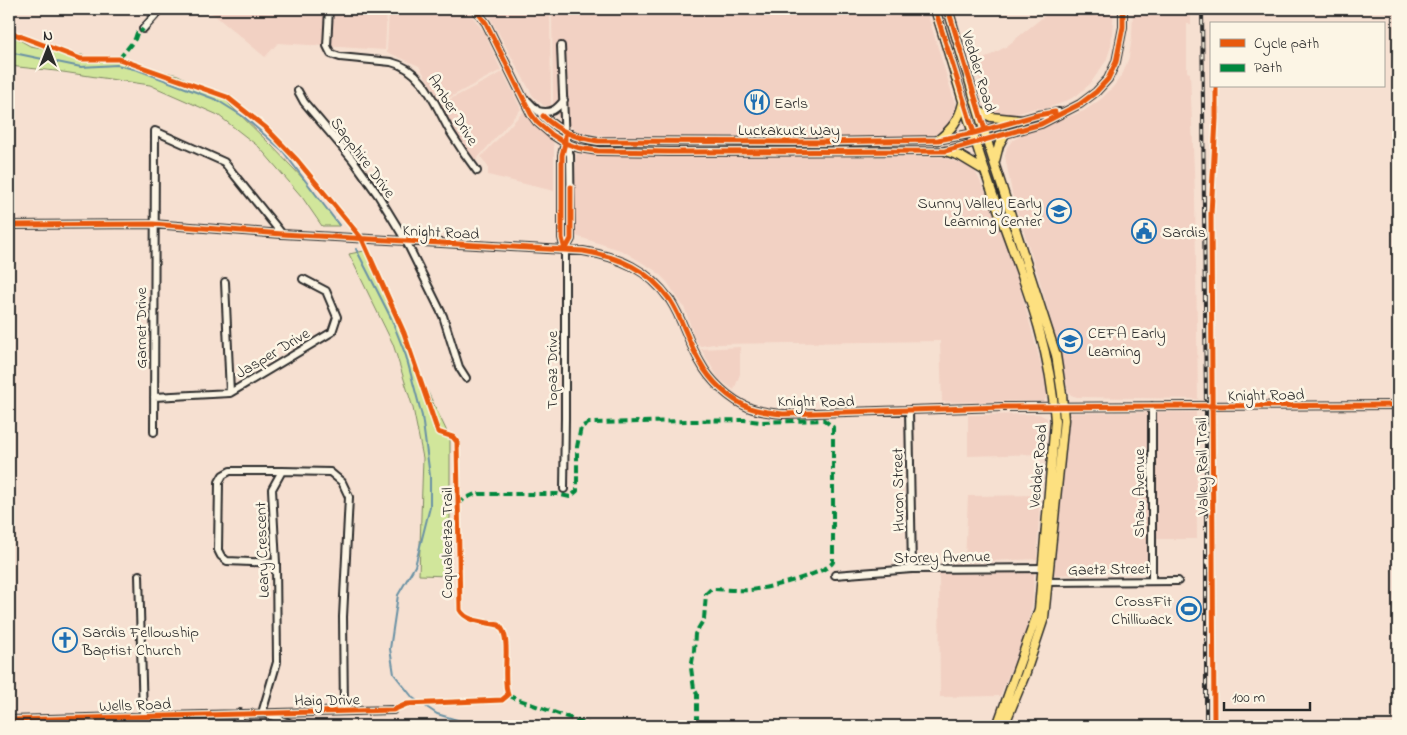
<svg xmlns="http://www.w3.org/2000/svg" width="1407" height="735" font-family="'Indie Flower',sans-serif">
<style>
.built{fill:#f2d1c3}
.green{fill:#d1e69b;stroke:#7e8863}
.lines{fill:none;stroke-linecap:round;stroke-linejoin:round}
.stream{stroke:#6b92a5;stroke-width:2}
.minor-casing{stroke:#2b2b2b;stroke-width:10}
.major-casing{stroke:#2b2b2b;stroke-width:11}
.minor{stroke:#fcf5e5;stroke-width:6}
.major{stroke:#fde080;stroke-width:8}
.rail-casing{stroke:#2b2b2b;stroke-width:4}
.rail{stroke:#fcf5e5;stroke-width:2;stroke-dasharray:5.5;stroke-linecap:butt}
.quiet{stroke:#00873e;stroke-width:4;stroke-dasharray:8 4;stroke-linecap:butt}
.cycleway-casing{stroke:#fcf5e5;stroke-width:8}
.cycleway{stroke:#e8590c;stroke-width:5}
.labels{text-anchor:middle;stroke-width:5;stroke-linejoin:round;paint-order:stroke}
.street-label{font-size:16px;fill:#2b2b2b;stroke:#fcf5e5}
.poi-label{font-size:16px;fill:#2b2b2b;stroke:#fcf5e5;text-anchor:start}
</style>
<rect width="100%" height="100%" fill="#f6e0d1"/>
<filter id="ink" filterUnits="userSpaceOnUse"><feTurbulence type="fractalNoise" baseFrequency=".02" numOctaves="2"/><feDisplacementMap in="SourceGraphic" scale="10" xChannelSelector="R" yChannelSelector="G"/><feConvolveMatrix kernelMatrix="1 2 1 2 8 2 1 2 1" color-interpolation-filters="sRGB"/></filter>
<g filter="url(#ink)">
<path class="built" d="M207,9H387L385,50L278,43L265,57Z
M389,9H467L484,32L501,70L441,102L419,66L387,52Z
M491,9H550L551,106H544L533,96L487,12Z
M552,9H926L958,113L947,131L927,137L608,136L580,132L559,120L553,104Z
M1053,9H1114L1111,46L1106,61L1090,84L1076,96L1062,103L1044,109L1036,108L1006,117L995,115L989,110L975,64L1007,46Z
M1133,9H1191V24H1187V72L1190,73L1195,196L1198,399L1077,397L1071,395L1068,391L1060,352L1040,282L1013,198L1005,156L1007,147L1012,141L1025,133L1084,111L1101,99L1114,86L1123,73L1129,57L1132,37Z
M503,72L521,109L475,161L463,146L441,104Z
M523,112L553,142L554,147V191L488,175V167L481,157Z
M576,154L618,156L943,157L973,167L987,195L1017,276L1049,394L1044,401L942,402L940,341L714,344L700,346L695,339L685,309L667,282L656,271L623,251L576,236L574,227Z
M740,347V374L734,390L719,379L701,349Z
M1196,412L1197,539H1147V571L1054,575L1070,413Z
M1039,414L1047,418L1043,454L968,456V415Z
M1040,495L1037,559L965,562L968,496Z
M1034,573L1033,602L1025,635L1000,696L940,697L939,574Z"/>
<path class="green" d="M9,34L30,46L128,63L178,75L224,99L272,146L310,186L339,226H322L302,197L259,147L218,115L150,85L56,71L9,66Z
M364,251L397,310L417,369L450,438V576L419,575L423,458L413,408L393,344L349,254Z"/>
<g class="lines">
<path class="stream" d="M9,52L81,67L117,65L138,70L217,100L244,117L282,150L339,225
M356,249L391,318L406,356L422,416L430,476V507L415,566L398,595L390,649L394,674L413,698L437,714L477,726"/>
<defs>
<path id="minor" d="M329,9L327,46L331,54L340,57L391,62C425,70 435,106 451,133C459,146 468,159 477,171
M475,9L486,23L531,114L537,122L551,134L565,143L579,148L598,151L670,152L945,151L1041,124L1080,104L1096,92L1108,79L1116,62L1123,27V9
M143,29L161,9
M561,46L565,143L562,155V238L565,250V418L564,489
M298,91L304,102L353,160L378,195L406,241L443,316L459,367L466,378
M528,101C552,126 564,136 598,141L819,142L938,140L974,133L1038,115L1059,112
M538,111C551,114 556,110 564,100
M9,225L153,224L282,234L583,251C619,257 648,269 670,300C683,320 688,342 700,362C710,381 730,400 750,408C761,412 773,413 784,414L1003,407L1398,405
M565,250L571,239L570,155L565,143
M225,282L230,393
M154,397L230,393L332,332L337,317L326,291L303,279
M1152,406V581
M909,410L912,569
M154,432L155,131L224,162L282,234
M276,563L227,561L221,556L218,550L219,482L223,475L230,471H282
M139,575L143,716
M835,575L912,569L1046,568
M1045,582L1178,581
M240,713V726
M262,713L277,662L276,563L272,489L282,471L330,472L342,482L349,497L343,617L344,711
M266,714L296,726
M9,720L393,710"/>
<path id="major" d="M935,9C955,72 972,135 994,198C1020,272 1051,342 1055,421L1039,609L997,726
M948,9L989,147L1056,355L1062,394L1064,420L1044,618L1025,675L1004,726
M979,111L991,117L1021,120
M938,140C952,129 959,120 963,103
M945,151L960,156L985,171
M995,161L999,145L1005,134"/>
</defs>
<use href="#minor" class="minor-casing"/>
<use href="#major" class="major-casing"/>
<use href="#minor" class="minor"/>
<use href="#major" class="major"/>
<defs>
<path id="rail" d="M1202,9L1206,406V726"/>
</defs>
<use href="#rail" class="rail-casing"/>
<use href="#rail" class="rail"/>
<path class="quiet" d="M119,59L135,39L137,33H140L143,29
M458,505L464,499L475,494H557L570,497L577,491V447L581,427L589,423L744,420L760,422L824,420L833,427V562C826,574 765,589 750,590C737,591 724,589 711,589L706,594L704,619L695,634L694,651L691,668L694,689L697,694V726
M508,695L514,698L592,726"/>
<defs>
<path id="cycleway" d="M475,9L486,23L531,114L537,122L551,134L565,143L579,148L598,151L670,152L945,151L1041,124L1080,104L1096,92L1108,79L1116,62L1123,27V9
M935,9L974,133
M948,9L985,130
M9,32L81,59H119L227,97L266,128L297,160L362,239L404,333L438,432L453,437L457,442L460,610C466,622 487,622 499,625C513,638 501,676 508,695L502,700L407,704L393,710L9,720
M543,116C559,132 577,138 598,141L819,142L938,140L974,133L1038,115L1055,112
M565,136V143L562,155V238L565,250
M9,225L153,224L282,234L583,251C619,257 648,269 670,300C683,320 688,342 700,362C710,381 730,400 750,408C761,412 773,413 784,414L1003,407L1398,405
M565,250L571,239V187
M1214,726L1211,214L1216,119V86"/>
</defs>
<use href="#cycleway" class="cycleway-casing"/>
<use href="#cycleway" class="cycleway"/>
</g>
</g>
<defs>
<symbol id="restaurant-ring" viewBox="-11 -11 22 22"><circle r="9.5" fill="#fcf5e5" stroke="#1f6fb2" stroke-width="1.5"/><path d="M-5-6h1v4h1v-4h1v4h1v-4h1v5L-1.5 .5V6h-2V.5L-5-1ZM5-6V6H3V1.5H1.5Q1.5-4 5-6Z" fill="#1f6fb2"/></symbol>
<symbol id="school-ring" viewBox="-11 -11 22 22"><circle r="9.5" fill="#fcf5e5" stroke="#1f6fb2" stroke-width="1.5"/><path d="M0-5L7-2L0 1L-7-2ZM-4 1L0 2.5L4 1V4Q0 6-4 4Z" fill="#1f6fb2"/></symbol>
<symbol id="civic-ring" viewBox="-11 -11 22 22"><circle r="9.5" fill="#fcf5e5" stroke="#1f6fb2" stroke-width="1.5"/><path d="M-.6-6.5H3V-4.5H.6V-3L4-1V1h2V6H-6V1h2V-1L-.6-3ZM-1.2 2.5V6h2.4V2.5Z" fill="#1f6fb2"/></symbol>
<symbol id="stadium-ring" viewBox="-11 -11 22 22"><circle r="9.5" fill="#fcf5e5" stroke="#1f6fb2" stroke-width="1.5"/><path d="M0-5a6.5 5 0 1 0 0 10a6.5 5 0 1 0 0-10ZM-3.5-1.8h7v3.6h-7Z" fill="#1f6fb2"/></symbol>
<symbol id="church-ring" viewBox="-11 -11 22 22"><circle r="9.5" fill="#fcf5e5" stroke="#1f6fb2" stroke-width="1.5"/><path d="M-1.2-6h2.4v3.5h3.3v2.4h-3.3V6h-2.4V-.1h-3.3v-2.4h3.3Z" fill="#1f6fb2"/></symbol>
</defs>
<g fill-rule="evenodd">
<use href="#restaurant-ring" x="743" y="88" width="28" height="28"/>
<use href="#school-ring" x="1045" y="197" width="28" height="28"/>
<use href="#civic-ring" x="1130" y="217" width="28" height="28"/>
<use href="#school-ring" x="1056" y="327" width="28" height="28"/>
<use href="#stadium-ring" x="1175" y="595" width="28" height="28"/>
<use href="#church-ring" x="51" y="626" width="28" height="28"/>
</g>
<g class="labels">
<g class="street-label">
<text transform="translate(980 71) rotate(73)" y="6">Vedder Road</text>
<text transform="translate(454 109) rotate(58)" y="6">Amber Drive</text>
<text x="789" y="135">Luckakuck Way</text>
<text transform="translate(364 157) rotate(53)" y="6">Sapphire Drive</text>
<text transform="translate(441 231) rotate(3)" y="6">Knight Road</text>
<text transform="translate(140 328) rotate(-90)" y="6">Garnet Drive</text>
<text transform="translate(272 352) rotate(-31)" y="6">Jasper Drive</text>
<text transform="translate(551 370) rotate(-90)" y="6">Topaz Drive</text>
<text transform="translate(1266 394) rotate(-1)" y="6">Knight Road</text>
<text x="816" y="406">Knight Road</text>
<text transform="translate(1037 466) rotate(-85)" y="6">Vedder Road</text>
<text transform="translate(1201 466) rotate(-91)" y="6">Valley Rail Trail</text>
<text transform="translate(897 490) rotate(-91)" y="6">Huron Street</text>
<text transform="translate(1138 493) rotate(-90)" y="6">Shaw Avenue</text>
<text transform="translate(446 543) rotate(-90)" y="6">Coqualeetza Trail</text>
<text transform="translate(261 550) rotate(-92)" y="6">Leary Crescent</text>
<text transform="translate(942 556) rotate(-1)" y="6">Storey Avenue</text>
<text transform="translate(1109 568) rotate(-1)" y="6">Gaetz Street</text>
<text transform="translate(327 699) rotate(-1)" y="6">Haig Drive</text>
<text transform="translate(135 704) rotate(-2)" y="6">Wells Road</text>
</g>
<g class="poi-label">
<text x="774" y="108">Earls</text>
<text x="1042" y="208" text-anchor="end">Sunny Valley Early<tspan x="1042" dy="18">Learning Center</tspan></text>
<text x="1162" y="237">Sardis</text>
<text x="1088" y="338">CEFA Early<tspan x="1088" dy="18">Learning</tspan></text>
<text x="1172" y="606" text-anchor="end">CrossFit<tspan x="1172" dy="18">Chilliwack</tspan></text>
<text x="82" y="637">Sardis Fellowship<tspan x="82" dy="18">Baptist Church</tspan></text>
</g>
</g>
<rect width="1407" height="735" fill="none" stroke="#fcf5e5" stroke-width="30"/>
<rect x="15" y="15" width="1377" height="705" fill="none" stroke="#2b2b2b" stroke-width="2" filter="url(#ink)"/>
<rect x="1210" y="22" width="175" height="65" fill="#fcf5e5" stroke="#a8a49b"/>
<rect x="1220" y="39" width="25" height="8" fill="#e8590c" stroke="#a8a49b"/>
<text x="1254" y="48" font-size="15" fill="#2b2b2b">Cycle path</text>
<rect x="1220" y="64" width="25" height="8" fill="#00873e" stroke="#a8a49b"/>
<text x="1254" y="72" font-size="15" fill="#2b2b2b">Path</text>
<g transform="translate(48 48)" stroke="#fcf5e5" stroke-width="4" paint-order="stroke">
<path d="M0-4L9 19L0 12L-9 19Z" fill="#2b2b2b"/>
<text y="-8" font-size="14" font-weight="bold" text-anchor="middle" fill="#2b2b2b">N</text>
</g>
<path d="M1224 702v8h86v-8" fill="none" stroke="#2b2b2b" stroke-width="2.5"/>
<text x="1232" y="702" font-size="15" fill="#2b2b2b" stroke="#fcf5e5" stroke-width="4" paint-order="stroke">100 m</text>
</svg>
